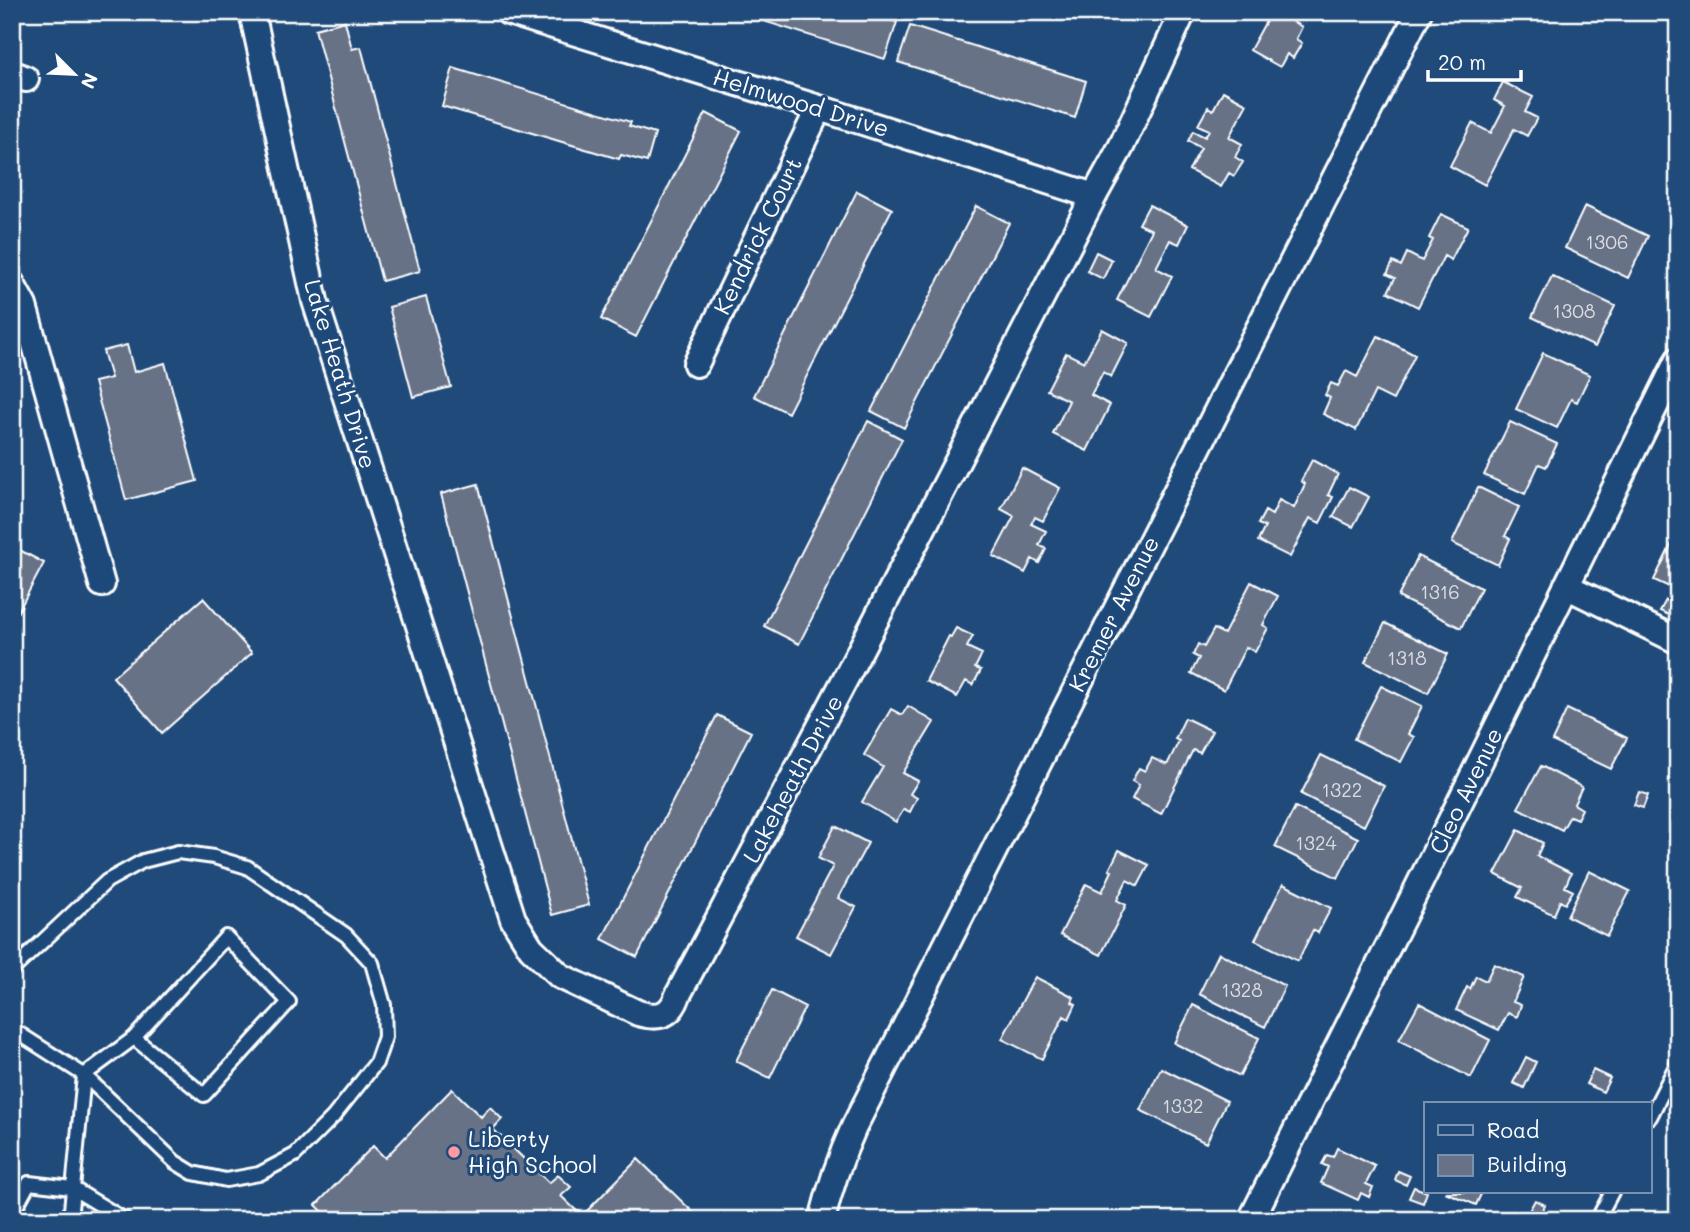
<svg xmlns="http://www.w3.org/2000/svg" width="1690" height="1232" font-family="Mali,sans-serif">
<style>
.building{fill:#677287;stroke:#fff;stroke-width:2}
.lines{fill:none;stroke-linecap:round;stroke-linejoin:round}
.lane-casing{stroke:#fff;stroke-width:18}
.street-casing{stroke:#fff;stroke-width:30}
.lane{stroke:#1f4a7a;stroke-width:12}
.street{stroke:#1f4a7a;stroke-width:24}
.poi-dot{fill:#ff9aa2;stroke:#1f4a7a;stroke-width:2.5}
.labels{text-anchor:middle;stroke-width:6;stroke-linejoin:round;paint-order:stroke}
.number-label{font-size:19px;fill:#d9dce1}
.street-label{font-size:23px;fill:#fff;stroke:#1f4a7a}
.poi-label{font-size:23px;fill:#fff;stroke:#1f4a7a;text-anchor:start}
</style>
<rect width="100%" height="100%" fill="#1f4a7a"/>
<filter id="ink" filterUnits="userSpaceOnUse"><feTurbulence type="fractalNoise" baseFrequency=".0143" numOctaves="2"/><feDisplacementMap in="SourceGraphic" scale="14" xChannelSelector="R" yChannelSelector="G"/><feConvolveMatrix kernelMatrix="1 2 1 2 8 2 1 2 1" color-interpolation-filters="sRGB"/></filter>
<g filter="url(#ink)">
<path class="building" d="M735,12H866L897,22L885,59Z
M1105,12H1134L1131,21Z
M1271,12H1292L1288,19L1302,27L1296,39L1302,43L1293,58L1287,54L1280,67L1250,50Z
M345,21L352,49L361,47L420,271L382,281L315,29Z
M910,26L1086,81L1075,118L898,62Z
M1678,33V64L1670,60L1672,56L1668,53Z
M453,68L631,122L629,126L655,134L647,162L621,155L619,159L442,106Z
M1503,82L1533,97L1525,112L1537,118L1527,136L1514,129L1485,185L1450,166L1472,123L1491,133L1505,106L1494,100Z
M1223,91L1247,104L1229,137L1242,144L1235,157L1243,162L1234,176L1229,173L1221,187L1189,170L1201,148L1188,141L1193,131L1205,137L1209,130L1198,125L1208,107L1213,110Z
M706,113L741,131L636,337L601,319Z
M857,191L892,209L788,413L754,396Z
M1149,205L1188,225L1179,244L1170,240L1156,268L1172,276L1151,317L1117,300L1152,230L1139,224Z
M976,206L1009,223L904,428L871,411Z
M1585,206L1648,236L1628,278L1565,248Z
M1441,214L1468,227L1451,260L1444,256L1418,307L1388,292L1395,278L1387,274L1393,262L1401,266L1407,253L1422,261L1433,240L1429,238Z
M1096,252L1112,260L1103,279L1087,271Z
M1552,276L1615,306L1595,347L1532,317Z
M426,297L451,387L413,397L389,307Z
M1102,329L1128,343L1111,377L1103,372L1091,395L1110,405L1087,451L1053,434L1069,401L1047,390L1066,353L1084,362Z
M1378,336L1415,355L1393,400L1375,391L1356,430L1323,414L1330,398L1325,395L1331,383L1338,386L1346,371L1357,377Z
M127,345L134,372L165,363L197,481L126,500L94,382L111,378L103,351Z
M1543,353L1590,375L1577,402L1571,399L1557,428L1516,409Z
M868,421L902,439L799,644L764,626Z
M1510,422L1557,444L1546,467L1539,464L1525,494L1484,475Z
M1312,460L1338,474L1328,495L1333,497L1320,523L1310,518L1290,557L1258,541L1265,527L1258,524L1265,511L1272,515L1279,500L1294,508L1305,484L1301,481Z
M1022,468L1060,488L1043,521L1035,517L1031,524L1046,531L1039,545L1046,549L1039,563L1032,559L1025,573L993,556L1014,516L1001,509Z
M478,484L589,905L552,915L441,494Z
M1349,487L1369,497L1353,527L1333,517Z
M1478,487L1519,507L1505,536L1510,539L1498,565L1452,543Z
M1673,541L1678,544V591L1654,580Z
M12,546L44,563L12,623Z
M1418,556L1481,588L1461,628L1398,597Z
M1251,582L1278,596L1263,625L1268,628L1255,652L1246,647L1224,690L1191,673L1199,658L1193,655L1198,644L1204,647L1214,629L1224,634Z
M203,598L252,653L162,733L113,677Z
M1666,600L1678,606V619L1660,611Z
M1385,623L1448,654L1428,693L1365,662Z
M956,628L973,636L967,647L982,654L975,668L981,670L973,685L966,681L957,697L926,681L949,636L951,637Z
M1381,686L1422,706L1408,734L1414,737L1401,762L1354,739Z
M908,706L934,722L903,773L918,781L910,794L917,798L910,812L904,809L896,822L862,802L883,767L864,755L891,709L902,715Z
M1567,709L1627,738L1611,769L1552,741Z
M717,715L751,732L637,957L602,939Z
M1185,718L1212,731L1200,753L1193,750L1161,814L1132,799L1139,785L1132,781L1139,768L1145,771L1152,758L1167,765L1179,741L1175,739Z
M1321,755L1384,786L1364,826L1301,794Z
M1541,766L1582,787L1574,804L1582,809L1577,819L1570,816L1562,830L1518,808Z
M1639,792L1648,795L1643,808L1634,805Z
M1295,807L1358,838L1338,878L1275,847Z
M835,826L868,843L838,898L856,907L831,954L796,936L833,866L818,858Z
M1518,830L1543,843L1537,856L1571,873L1565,887L1573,891L1565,904L1560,901L1554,915L1517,897L1522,888L1495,874Z
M1119,850L1149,865L1138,886L1127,880L1117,900L1126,905L1101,955L1060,935L1086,884L1102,892L1112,871L1109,870Z
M1589,871L1630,891L1607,936L1567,916Z
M1283,884L1331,908L1318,933L1313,930L1298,961L1255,940Z
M1219,953L1285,986L1265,1027L1199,994Z
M1494,964L1524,977L1513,1002L1521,1005L1517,1017L1508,1013L1499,1030L1456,1010L1467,987L1470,989L1476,976L1486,981Z
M1035,977L1074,997L1072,1002L1076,1004L1069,1019L1064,1016L1042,1059L1002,1039Z
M772,990L805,1007L770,1078L736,1061Z
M1419,1003L1490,1040L1471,1078L1399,1040Z
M1193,1005L1259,1038L1240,1076L1174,1043Z
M1526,1057L1536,1062L1524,1088L1513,1083Z
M1161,1068L1227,1101L1206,1143L1140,1110Z
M1593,1070L1610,1078L1603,1092L1586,1084Z
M452,1089L481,1117L490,1107L502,1119L493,1129L549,1183L558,1175L571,1187L561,1196L582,1216L638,1159L701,1220H327L329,1218L316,1205L373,1146L385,1158Z
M1337,1148L1375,1166L1366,1184L1373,1187L1369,1197L1361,1193L1358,1200L1321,1183L1328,1167L1322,1164L1327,1155L1333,1157Z
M1398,1171L1410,1176L1406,1185L1395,1180Z
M1414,1187L1427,1192L1423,1203L1409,1198Z
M1445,1192H1482L1476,1205Z
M1535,1200L1545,1205L1538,1217L1529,1211Z"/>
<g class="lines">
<defs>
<path id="lane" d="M12,970L107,881L143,861L178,852L214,857L247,867L346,935L372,963L384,1005L385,1037L376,1063L333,1117L295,1155L259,1174L226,1180L193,1173L175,1162L84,1075L12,1029
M1650,1117L1678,1062
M12,1214L29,1183L72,1188L125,1220
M70,1220L84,1075L134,1038L226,937L289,1002L204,1095L134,1038
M1597,1220L1612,1192"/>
<path id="street" d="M252,12L315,301L513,919L531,948L560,976L638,1013C658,1019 671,1016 678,995L851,668L1094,196L1121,147L1183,12
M508,12L819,108L1094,196
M12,73L26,79
M12,284L24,306L102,584
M696,364L819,108
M1566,586L1678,641
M822,1220C830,1187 840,1158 854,1127L1419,12
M1251,1220L1412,899L1678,360"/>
</defs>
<use href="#lane" class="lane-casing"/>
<use href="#street" class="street-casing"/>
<use href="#lane" class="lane"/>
<use href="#street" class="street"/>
</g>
</g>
<circle class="poi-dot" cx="454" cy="1152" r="7"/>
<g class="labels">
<g class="number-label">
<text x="1607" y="249">1306</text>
<text x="1574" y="318">1308</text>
<text x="1440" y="599">1316</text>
<text x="1407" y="665">1318</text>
<text x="1342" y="797">1322</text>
<text x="1316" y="850">1324</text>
<text x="1242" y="997">1328</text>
<text x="1183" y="1113">1332</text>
</g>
<g class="street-label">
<text transform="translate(801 103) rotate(17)" y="8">Helmwood Drive</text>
<text transform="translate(758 236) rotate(-64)" y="8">Kendrick Court</text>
<text transform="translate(340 374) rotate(73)" y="8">Lake Heath Drive</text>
<text transform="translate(1114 614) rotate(-63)" y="8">Kremer Avenue</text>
<text transform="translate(793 779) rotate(-62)" y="8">Lakeheath Drive</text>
<text transform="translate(1466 791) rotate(-64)" y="8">Cleo Avenue</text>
</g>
<g class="poi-label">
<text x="468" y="1147">Liberty<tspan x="468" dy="26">High School</tspan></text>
</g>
</g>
<rect width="1690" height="1232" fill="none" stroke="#1f4a7a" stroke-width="42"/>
<rect x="21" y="21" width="1648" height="1190" fill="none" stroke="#fff" stroke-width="2.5" filter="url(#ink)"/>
<rect x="1424" y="1102" width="228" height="91" fill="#1f4a7a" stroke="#7992af" stroke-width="2"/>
<rect x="1438" y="1125" width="35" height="10" fill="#1f4a7a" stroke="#7992af" stroke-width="2"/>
<text x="1487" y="1138" font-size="21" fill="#ffffff">Road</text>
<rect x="1438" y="1155" width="35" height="21" fill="#677287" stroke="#7992af" stroke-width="2"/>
<text x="1487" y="1172" font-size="21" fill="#ffffff">Building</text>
<g transform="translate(74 74) rotate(114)" stroke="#1f4a7a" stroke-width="5" paint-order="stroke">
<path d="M0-5L12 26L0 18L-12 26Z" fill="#ffffff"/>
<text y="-10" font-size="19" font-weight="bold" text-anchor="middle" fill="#ffffff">N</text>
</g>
<path d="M1428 70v10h93v-10" fill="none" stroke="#ffffff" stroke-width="3.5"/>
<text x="1438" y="70" font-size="21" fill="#ffffff" stroke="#1f4a7a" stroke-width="5" paint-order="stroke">20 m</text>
</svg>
